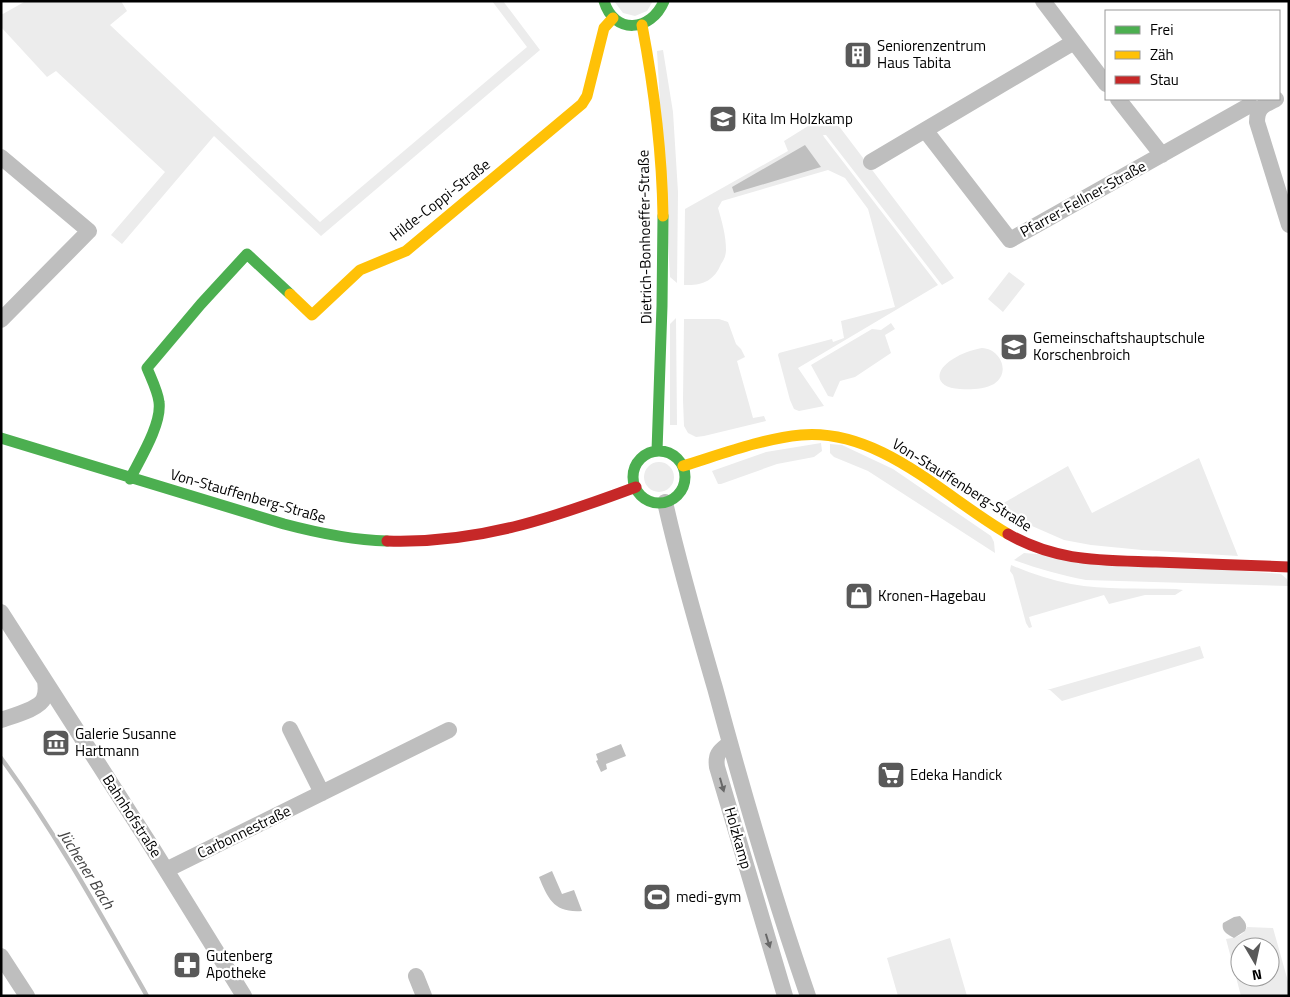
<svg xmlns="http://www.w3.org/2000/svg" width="1290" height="997" font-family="'Titillium Web',sans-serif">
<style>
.green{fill:#ececec;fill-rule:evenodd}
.water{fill:#bfbfbf}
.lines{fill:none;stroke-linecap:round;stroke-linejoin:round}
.stream{stroke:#bfbfbf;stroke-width:4.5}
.street{stroke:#bebebe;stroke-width:16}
.fast{stroke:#4caf50;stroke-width:11}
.slow{stroke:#ffc107;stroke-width:11}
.jam{stroke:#c62828;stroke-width:11}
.oneway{fill:#686868}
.labels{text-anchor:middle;stroke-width:4.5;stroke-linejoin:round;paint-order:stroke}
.poi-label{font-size:15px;fill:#000;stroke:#fff;text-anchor:start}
.street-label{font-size:15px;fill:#000;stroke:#fff}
.water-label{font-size:16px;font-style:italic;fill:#444;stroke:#fff}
</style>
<rect width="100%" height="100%" fill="#fff"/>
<path class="green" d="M26,1H121L127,11L110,25L320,222L527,47L492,1H503L540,50L321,236L214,136L122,244L111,235L165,172L56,71L47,77L1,27V15Z
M614,1H653L647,11L635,16L623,13Z
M663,50L673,112L678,192L677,283L670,277L657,51Z
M829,113L954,278L942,285L826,135H823L824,137L938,285L798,368L824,406L799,411L794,409L790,400L778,355L779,353L832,339L833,342L844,338L841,321L895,307L868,209L845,178L828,170L722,201L718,208C722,222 726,235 726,250C726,255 724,260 721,264C714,281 702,286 684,285L685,209L788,151L784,141Z
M1009,272L1025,284L1003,312L988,299Z
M676,318L677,425H670V324Z
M684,319H719L728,322L736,344L741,349L745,357L737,361L753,418L764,416L766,421L704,436L696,437L688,433L684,426L683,400Z
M891,323L895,329L885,335L891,353L855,377L840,381L833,397L828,396L811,365L872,329L881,330Z
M982,348C1001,349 1011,373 994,384C985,389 970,390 960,389C935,388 933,371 953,359C962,353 972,350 982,348Z
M821,443L822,451L814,457L777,464L721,484H718L712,471L766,452Z
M830,444L842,445L893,469L991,536L994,542L995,553L868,471L834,457L830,453Z
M1199,458L1238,556L1142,550L1091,545L1064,540L993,509L1068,466L1092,513Z
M644 477a15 15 0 1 1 30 0a15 15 0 1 1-30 0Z
M1024,553L1281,574L1287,579L1289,586L1086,580C1061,575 1038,569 1014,560Z
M1011,565C1030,573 1050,580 1071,584C1105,590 1141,588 1176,589L1183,590L1175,595H1145L1109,604L1104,595L1029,617L1032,627L1029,628L1026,623L1013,575L1010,571Z
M1200,646L1204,658L1062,701L1050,690H1047Z
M1247,927L1273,928L1289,985V996H1241L1226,939C1234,938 1244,936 1247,927ZM1240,947H1270V977H1240Z
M950,938L967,996H898L887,958Z"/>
<path class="water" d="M805,145L821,167L734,193L732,187Z
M621,744L626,756L606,764L607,769L601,772L596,761L598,760L596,754Z
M552,871L562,894L574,890L582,911C554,913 548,899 539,877Z
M1240,916C1245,921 1248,925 1245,931L1234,938C1227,934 1221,931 1223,923L1234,917Z"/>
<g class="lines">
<path class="stream" d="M1,758C56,833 101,915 147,996"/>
<path class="street" d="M1043,1L1106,84
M1074,42L925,130L1010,240L1250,105
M1118,99L1162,155
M1276,99C1264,105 1257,107 1257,122L1289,225
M1,157L89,231L1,320
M871,162L925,130
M665,502C679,565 697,626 715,688C743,792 773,895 808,996
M1,612L153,849L244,996
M1,720C12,716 40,709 44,698C46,693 46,687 45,681
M290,729L322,793
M730,743C720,751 715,753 717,767L785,996
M166,870L449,730
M1,956L27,996
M416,976L424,996"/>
<path class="fast" d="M604,1C614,35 651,32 664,1
M1,438L284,524C318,533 352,540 387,541
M657,451L662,306L663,216
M633 477a26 26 0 1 1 52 0a26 26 0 1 1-52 0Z
M130,479C140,459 162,424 159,402C158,392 151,378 147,368L201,304L247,254L290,294"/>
<path class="slow" d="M642,25C654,88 662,152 663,216
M290,294L312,315L360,270L406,251L582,104L587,96L604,28L613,18
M683,466C722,454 761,439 801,435C880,428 944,497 1008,534"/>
<path class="jam" d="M1008,534C1057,562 1101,560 1156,562C1200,564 1245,565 1289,567
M387,541C477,544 553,518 636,487"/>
</g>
<defs><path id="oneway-solid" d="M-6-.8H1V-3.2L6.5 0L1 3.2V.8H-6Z" transform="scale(1.25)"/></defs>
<g class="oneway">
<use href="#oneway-solid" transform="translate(722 785) rotate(74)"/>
<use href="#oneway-solid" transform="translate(768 941) rotate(73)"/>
</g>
<defs>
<symbol id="building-square" viewBox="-11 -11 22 22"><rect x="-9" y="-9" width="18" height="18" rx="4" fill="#595959" stroke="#fff"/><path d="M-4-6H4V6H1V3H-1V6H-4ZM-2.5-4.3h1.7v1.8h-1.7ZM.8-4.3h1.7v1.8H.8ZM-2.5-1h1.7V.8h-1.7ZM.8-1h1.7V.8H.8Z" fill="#fff"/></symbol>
<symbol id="school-square" viewBox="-11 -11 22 22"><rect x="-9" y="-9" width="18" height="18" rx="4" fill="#595959" stroke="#fff"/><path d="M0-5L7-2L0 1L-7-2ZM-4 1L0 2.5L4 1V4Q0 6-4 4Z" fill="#fff"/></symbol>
<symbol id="shop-square" viewBox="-11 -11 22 22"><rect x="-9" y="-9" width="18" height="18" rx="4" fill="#595959" stroke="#fff"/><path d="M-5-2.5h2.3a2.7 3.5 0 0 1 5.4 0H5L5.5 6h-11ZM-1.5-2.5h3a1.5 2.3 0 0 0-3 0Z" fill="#fff"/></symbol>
<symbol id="museum-square" viewBox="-11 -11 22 22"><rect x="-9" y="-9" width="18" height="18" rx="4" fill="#595959" stroke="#fff"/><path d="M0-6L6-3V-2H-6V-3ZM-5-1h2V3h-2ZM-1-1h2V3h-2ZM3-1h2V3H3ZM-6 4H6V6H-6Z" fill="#fff"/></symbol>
<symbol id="supermarket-square" viewBox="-11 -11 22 22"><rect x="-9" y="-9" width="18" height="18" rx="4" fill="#595959" stroke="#fff"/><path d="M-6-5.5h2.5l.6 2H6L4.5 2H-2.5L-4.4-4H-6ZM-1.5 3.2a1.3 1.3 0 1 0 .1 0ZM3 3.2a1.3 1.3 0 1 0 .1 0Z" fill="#fff"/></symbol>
<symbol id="stadium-square" viewBox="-11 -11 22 22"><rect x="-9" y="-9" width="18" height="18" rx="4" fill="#595959" stroke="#fff"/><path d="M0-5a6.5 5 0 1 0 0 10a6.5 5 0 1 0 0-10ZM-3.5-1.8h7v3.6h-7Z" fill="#fff"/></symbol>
<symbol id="pharmacy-square" viewBox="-11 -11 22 22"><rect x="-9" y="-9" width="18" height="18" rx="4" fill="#595959" stroke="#fff"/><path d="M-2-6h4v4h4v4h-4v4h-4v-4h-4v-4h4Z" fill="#fff"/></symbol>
</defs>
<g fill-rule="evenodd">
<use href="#building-square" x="842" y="39" width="32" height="32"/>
<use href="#school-square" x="707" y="103" width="32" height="32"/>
<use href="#school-square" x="998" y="331" width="32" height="32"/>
<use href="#shop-square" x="843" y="580" width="32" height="32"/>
<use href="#museum-square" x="40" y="727" width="32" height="32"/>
<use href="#supermarket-square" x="875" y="759" width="32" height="32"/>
<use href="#stadium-square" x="641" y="881" width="32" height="32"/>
<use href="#pharmacy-square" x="171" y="949" width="32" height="32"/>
</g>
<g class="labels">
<g class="poi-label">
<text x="877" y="51">Seniorenzentrum<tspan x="877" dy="17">Haus Tabita</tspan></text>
<text x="742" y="124">Kita Im Holzkamp</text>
<text x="1033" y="343">Gemeinschaftshauptschule<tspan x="1033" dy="17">Korschenbroich</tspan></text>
<text x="878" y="601">Kronen-Hagebau</text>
<text x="75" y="739">Galerie Susanne<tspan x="75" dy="17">Hartmann</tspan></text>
<text x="910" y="780">Edeka Handick</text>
<text x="676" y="902">medi-gym</text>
<text x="206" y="961">Gutenberg<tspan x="206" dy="17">Apotheke</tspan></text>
</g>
<g class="street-label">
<text transform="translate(1083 199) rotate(-29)" y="5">Pfarrer-Fellner-Straße</text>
<text transform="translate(440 200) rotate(-38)" y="5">Hilde-Coppi-Straße</text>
<text transform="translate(645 237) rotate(-91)" y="5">Dietrich-Bonhoeffer-Straße</text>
<text transform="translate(962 485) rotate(32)" y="5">Von-Stauffenberg-Straße</text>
<text transform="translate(248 496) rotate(16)" y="5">Von-Stauffenberg-Straße</text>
<text transform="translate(132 816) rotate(57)" y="5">Bahnhofstraße</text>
<text transform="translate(244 832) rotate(-26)" y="5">Carbonnestraße</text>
<text transform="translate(738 838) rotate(74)" y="5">Holzkamp</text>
</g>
<g class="water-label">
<text transform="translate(87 869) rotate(58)" y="6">Jüchener Bach</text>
</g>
</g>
<rect width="1290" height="997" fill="none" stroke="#000000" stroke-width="5"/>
<rect x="1105" y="10" width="175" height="90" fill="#ffffff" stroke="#999999"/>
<rect x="1115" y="26" width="25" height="8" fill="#4caf50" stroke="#999999"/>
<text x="1150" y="35" font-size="15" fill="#000000">Frei</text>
<rect x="1115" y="51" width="25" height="8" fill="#ffc107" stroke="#999999"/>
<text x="1150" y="60" font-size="15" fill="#000000">Zäh</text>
<rect x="1115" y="76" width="25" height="8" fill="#c62828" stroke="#999999"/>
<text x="1150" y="85" font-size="15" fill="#000000">Stau</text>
<g transform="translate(1255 962) rotate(171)"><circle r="24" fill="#ffffff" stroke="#999999"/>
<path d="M0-4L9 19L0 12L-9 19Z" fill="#595959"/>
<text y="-8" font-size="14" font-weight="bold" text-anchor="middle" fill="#000000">N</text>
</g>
</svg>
